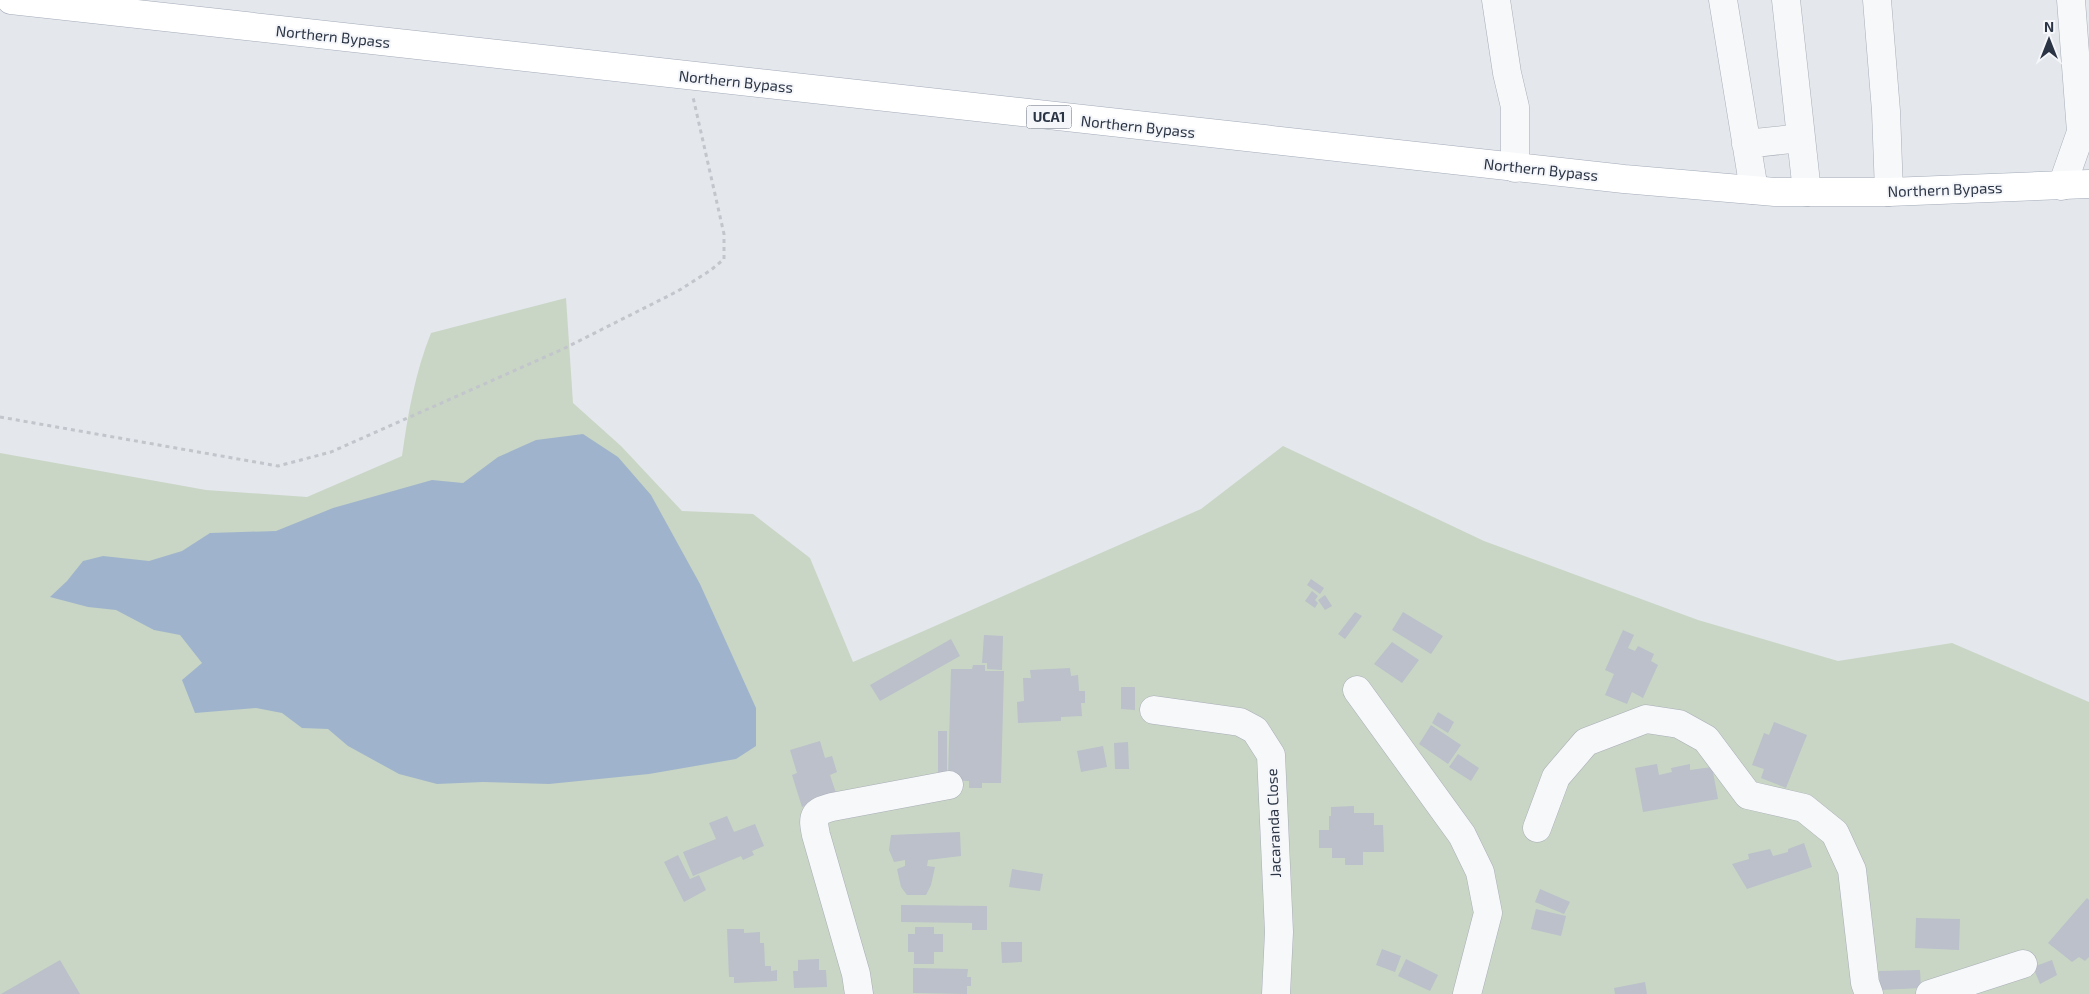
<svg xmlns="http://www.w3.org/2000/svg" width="2089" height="994" font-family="'Exo 2',sans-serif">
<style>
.green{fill:#c9d6c5}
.water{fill:#9fb4cc}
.building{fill:#bbc0ca}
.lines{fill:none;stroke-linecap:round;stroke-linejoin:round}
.minor-casing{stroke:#a9aeb7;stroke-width:29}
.major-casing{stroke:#a3abb8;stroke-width:29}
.path{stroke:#c2c5cb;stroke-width:3;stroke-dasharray:4 4;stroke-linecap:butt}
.minor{stroke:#f7f8fa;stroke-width:28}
.major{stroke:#fff;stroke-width:28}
.labels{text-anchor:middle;stroke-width:4;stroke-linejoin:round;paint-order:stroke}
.shield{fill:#f4f6f9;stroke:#676e7b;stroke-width:1}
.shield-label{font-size:14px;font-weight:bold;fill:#2b3445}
.street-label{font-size:15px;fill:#2b3445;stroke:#f4f6f9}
</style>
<rect width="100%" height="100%" fill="#e4e7ec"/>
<path class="green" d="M566,298L573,403L621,446L682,511L753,514L810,558L853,662L1201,509L1283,446L1484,541L1698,620L1838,661L1952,643L2089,702V994H0V453L206,490L307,497L402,456C408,413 415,373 431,333Z"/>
<path class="water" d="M583,434L618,457L651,495L700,584L756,708V746L736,759L649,774L549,784L483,782L437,784L399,774L348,746L328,729L302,728L282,713L256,708L195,713L182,680L202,663L180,635L154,630L116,610L88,607L50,597L67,581L83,561L103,556L149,561L182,551L210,533L276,531L333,508L432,480L463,483L498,457L536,440Z"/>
<path class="building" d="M1311,579L1324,588L1320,594L1307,585Z
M1312,591L1318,596L1315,600L1318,603L1315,608L1305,601Z
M1325,595L1332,606L1325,610L1318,600Z
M1355,612L1362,616L1345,639L1338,634Z
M1403,612L1443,636L1431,654L1392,630Z
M1623,630L1634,635L1628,648L1635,651L1638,646L1654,654L1651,661L1658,665L1643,698L1632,692L1627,704L1605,695L1614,674L1605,670Z
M984,635L1003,636L1002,670L987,669V663H982Z
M951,639L960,656L880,701L870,685Z
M1392,642L1419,660L1402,683L1374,664Z
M973,665H985V671H1004L1001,783H982V788H969V781L948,780L951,669H972Z
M1070,668L1071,676L1078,675L1079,691H1085V703H1081L1082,716L1061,717V721L1018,723L1017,702L1024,701L1023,678H1031L1030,670Z
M1121,687H1135V710L1121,709Z
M1438,712L1454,722L1448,733L1432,723Z
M1774,722L1807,735L1786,788L1761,778L1764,769L1752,765L1764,733L1769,735Z
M1431,725L1461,745L1448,764L1419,744Z
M938,731H947V776H938Z
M820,741L825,758L832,756L837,772L830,775L837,796L802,807L792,775L797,773L790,750Z
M1128,742L1129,769H1115L1114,743Z
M1103,746L1107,767L1081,772L1077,751Z
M1458,754L1479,768L1471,781L1449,767Z
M1657,764L1659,775L1672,772L1671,768L1690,764V770L1712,767L1718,799L1643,812L1635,768Z
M1354,806V813H1374V825H1383L1384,852H1363V865H1345V858H1332V848H1319V830H1329V816H1331V807Z
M727,816L734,832L755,824L764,846L752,851L754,855L743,860L741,856L693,876L683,852L716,839L709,823Z
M960,832L961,856L928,860L927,866L935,867L931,885L926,895H907L901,887L897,869L905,866V860L894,862L889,850L891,835Z
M1804,843L1812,867L1747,889L1732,864L1749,859L1748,854L1770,849L1773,856L1788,852V849Z
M678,855L690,879L699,875L706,890L684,902L664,862Z
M1012,869L1043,874L1040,891L1009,887Z
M1540,889L1570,902L1564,914L1535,902Z
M2087,898L2089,900V957L2085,961L2079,957L2072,962L2048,943Z
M901,905L987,906V930H972V923L901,922Z
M1536,909L1566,916L1561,936L1531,929Z
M1916,918L1960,919L1959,950L1915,948Z
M915,927H934V934H943V952H934V964H914V952H908V934H915Z
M727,929H744V933L760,932V943H764L765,966H771V971L777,970V981L734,983V977H729Z
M1001,942H1022V962L1002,963Z
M1382,949L1401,956L1395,972L1376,965Z
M819,959V970H826L827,987L794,988L793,971H798V960Z
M1406,959L1438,975L1430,991L1398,976Z
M60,960L80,994H1Z
M2052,960L2057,975L2040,984L2033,967Z
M913,968L968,969L967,977H971V986H967V994L913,993Z
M1920,970L1921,988L1880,990L1879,971Z
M1645,982L1647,994H1615L1614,988Z"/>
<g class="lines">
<defs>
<path id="minor" d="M1496,0L1507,73L1515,107V168
M1723,0L1754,190
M1786,0L1807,192
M1877,0L1886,111L1889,192
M2071,0L2081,132
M1746,144L1801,138
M2062,186L2081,132H2089
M1357,690L1462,835L1480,872L1488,913L1467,994
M1154,710L1240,722L1255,730L1271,755L1279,932L1276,994
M1537,828L1556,777L1586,742L1646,719L1679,724L1706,739L1748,795L1804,808L1835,833L1852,870L1865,983L1869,994
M859,994L856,974L816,835C812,816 813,812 832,807L949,785
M1930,994L2023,964"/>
<path id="major" d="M11,0L1624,179L1775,192H1889L2089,184"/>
</defs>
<use href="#minor" class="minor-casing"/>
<use href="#major" class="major-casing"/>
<path class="path" d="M0,417L278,466L331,452L563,349L678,291L711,270L724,259V234L693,97"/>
<use href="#minor" class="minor"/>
<use href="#major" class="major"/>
</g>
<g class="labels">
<rect class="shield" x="1026.5" y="105.5" width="45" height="23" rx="4"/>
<g class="shield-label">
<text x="1049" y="122">UCA1</text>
</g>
<g class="street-label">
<text transform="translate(333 37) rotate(6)" y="5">Northern Bypass</text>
<text transform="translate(736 82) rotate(6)" y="5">Northern Bypass</text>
<text transform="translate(1138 127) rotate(6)" y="5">Northern Bypass</text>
<text transform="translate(1541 170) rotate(6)" y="5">Northern Bypass</text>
<text transform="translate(1945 190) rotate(-2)" y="5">Northern Bypass</text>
<text transform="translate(1274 823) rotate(-92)" y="5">Jacaranda Close</text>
</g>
</g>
<g transform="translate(2049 40)" stroke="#f4f6f9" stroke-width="4" paint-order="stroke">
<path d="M0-4L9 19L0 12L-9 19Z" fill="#2b3445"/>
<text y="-8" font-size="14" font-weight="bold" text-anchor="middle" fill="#2b3445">N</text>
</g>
</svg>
